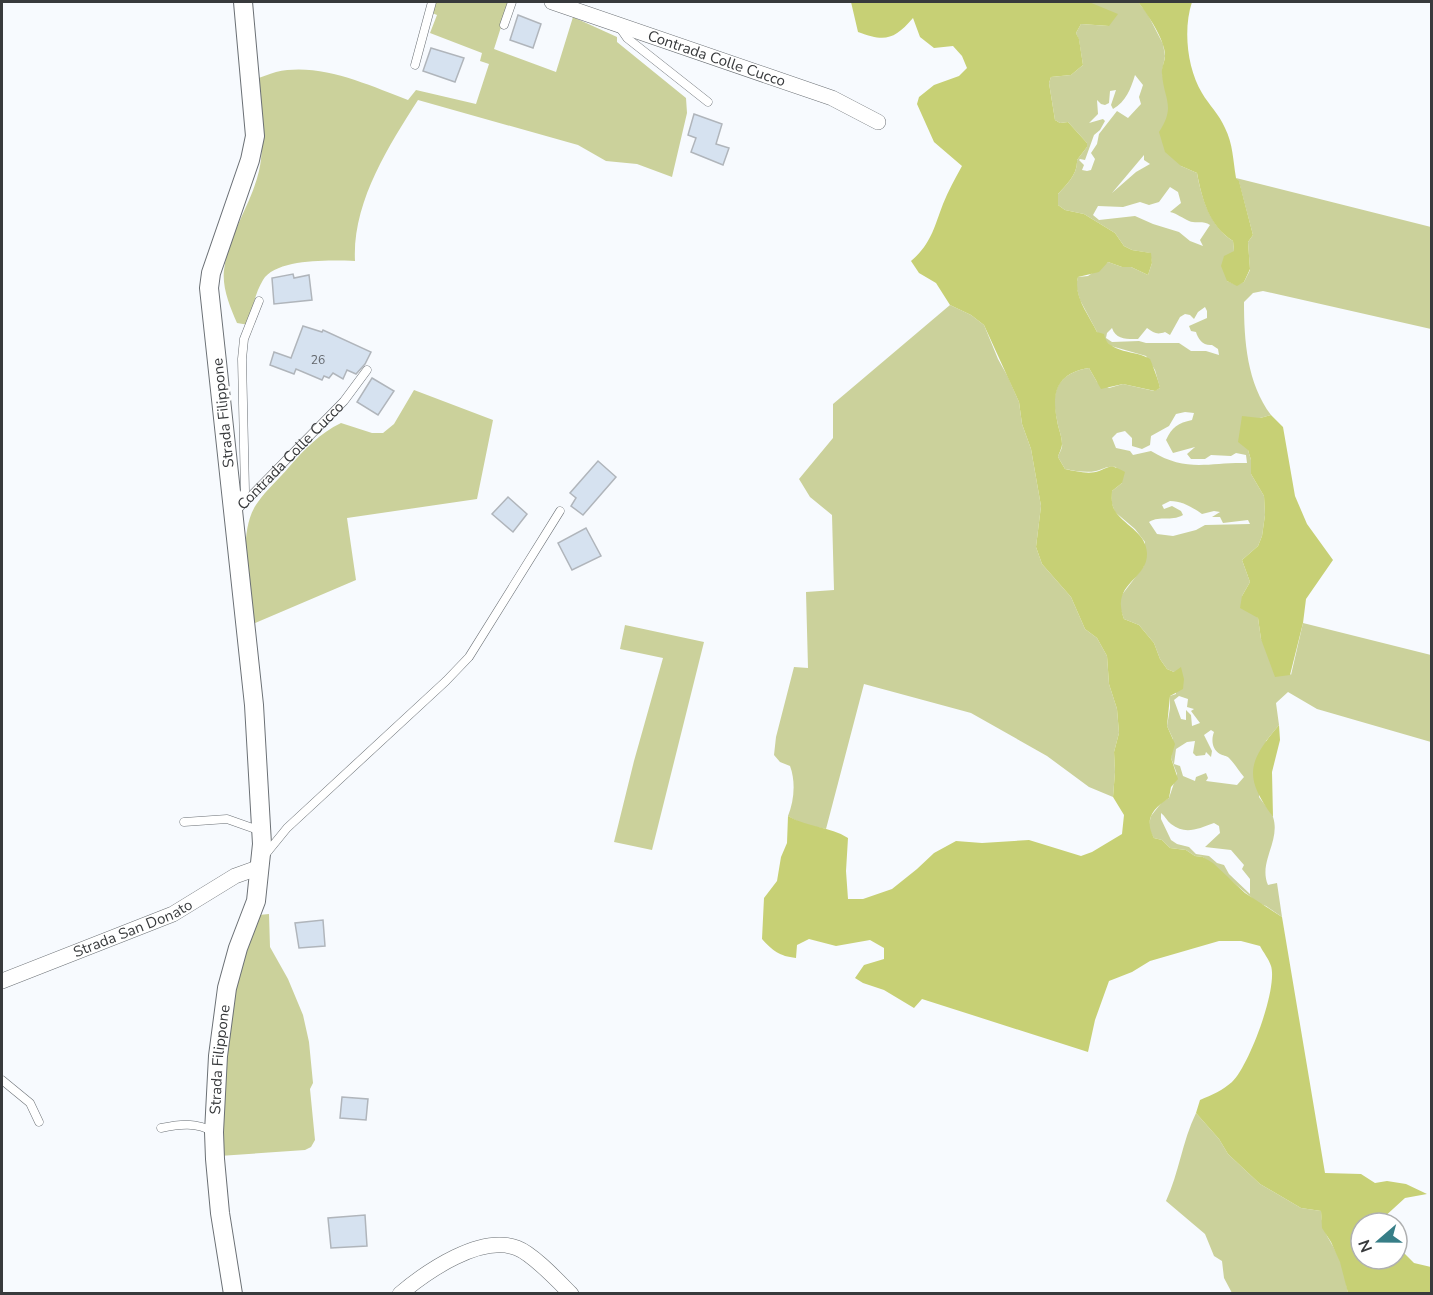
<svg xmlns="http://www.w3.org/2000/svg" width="1433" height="1295" font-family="'Nunito Sans',sans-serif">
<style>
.green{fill:#cbd19b;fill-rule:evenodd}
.forest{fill:#c7d075}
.building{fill:#d6e2f0;stroke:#b0b5bb;stroke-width:1.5}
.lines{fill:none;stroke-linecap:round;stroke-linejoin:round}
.service-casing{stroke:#6b7075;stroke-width:9}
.minor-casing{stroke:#6b7075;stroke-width:16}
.tertiary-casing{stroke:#6b7075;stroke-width:20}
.service{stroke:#fff;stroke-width:8}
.minor{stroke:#fff;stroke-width:15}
.tertiary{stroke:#fff;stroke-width:18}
.labels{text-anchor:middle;stroke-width:5;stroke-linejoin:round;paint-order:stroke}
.number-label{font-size:12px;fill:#606469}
.street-label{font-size:15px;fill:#383a3c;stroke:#fff}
</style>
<rect width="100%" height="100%" fill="#f7fafe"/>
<path class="green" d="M433,2H509L494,49L556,72L573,17L617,37V42L686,98L687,113L672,177L637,164L606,161L578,145L418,100C388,147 352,203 355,261C332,260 276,258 263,280C255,293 252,310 249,325L237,323C230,307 222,288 224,270C228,235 251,205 259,171C266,141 258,109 254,80C261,77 269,74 276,72C320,62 368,85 408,100L416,90L476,104L489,64L480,61L482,53L430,33L437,15L430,12Z
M1089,2H1138L1147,13L1163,44L1165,56L1162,72L1168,99V118L1181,166L1197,173C1201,197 1211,228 1233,241L1234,251L1227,281L1237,285L1244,282L1250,270L1248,242L1253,235L1239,182L1236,178L1431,227V329L1263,291L1253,293L1244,302C1244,341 1247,383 1271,415L1260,418L1248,450L1251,460V474L1264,496L1265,515L1262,536L1258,546L1242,560L1250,582L1242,596L1258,618L1261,639L1291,675L1303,623L1431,655V742L1317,709L1288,692L1276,703L1279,725L1266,741L1259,797C1263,803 1271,811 1273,817C1281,841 1258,862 1268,885L1277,883L1282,917L1266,906L1258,903L1203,857L1195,856L1186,850L1170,848L1162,840L1154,838L1148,828L1151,816L1162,802L1169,798L1177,774L1171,758L1173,739L1167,726L1170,708V696L1176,694L1174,672L1167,669L1160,659L1154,643L1139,625L1124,619L1120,608L1121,596L1144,566L1145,542L1135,529L1115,512L1112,504V491L1122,483L1116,467C1105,466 1105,469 1096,471C1086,473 1075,471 1065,469L1058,457C1059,453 1063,448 1062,444C1062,436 1058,428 1057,420C1050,391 1058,373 1089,368L1097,382L1109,388L1123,384L1154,391L1160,388L1155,370L1146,356L1111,346L1097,332L1080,300L1076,286L1078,277L1088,276L1108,262L1122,267H1131L1148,275L1152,263L1150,253L1132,250L1124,246L1115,233L1084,214L1065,210L1058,205V194C1066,185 1078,174 1077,160L1087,147V143L1068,122L1060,123L1055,120L1049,83L1051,77L1071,75L1083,65L1079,40L1076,33L1081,24L1109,26ZM1135,75L1143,85L1139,97L1141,104L1128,118L1117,111L1099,134L1097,144L1091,153L1095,159L1091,170L1087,171L1082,170L1084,165L1079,160L1080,159L1085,160L1094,135L1100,130L1105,121L1103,119L1089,123L1098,114L1097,100L1101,104L1105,105L1109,103L1110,91L1116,90L1111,105L1113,109C1126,102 1131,88 1135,75ZM1144,155V160L1150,164L1136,172L1112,193ZM1170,187L1178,192L1181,203L1170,212C1178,214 1182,218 1189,221C1196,224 1203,220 1210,225L1200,240L1203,246L1190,241L1179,232L1153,224L1135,216L1099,220L1093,215L1098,206L1123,207L1140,202L1149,205L1159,202ZM1205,307L1207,311V318L1189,326L1191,331L1196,332C1198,339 1203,346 1212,345L1218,349L1219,355L1206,351H1191L1179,343H1146L1139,341L1112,342L1106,338L1107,333L1112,328C1116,340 1127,339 1138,339L1147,328C1154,333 1157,335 1165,332L1170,335L1180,317L1185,314L1190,315L1194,319L1198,312ZM1185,412L1194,413L1192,420C1178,423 1172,427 1166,440L1173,453L1195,447L1187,454L1191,459H1205L1211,455L1231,456L1236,453L1246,455L1247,463C1208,462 1187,473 1151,451L1133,455L1130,451L1116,448L1112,438L1117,433L1125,431L1132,438V446L1142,449L1150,445L1151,436L1169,426L1176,414ZM1170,501C1182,501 1192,507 1202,514L1214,511L1220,512L1212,517H1220L1223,523L1248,520L1250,524L1205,525L1196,530L1173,536L1157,534L1149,522C1161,515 1170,522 1183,515L1181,511L1172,506L1164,509L1162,505ZM1179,696L1188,699L1187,707L1194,709L1191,711L1200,723L1192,726L1191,715L1186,710V720L1181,719L1174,700ZM1211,730L1214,732C1211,740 1212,749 1220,754C1223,756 1226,755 1229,758C1235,764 1238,770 1244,777L1237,785L1206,781L1208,778L1206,773L1196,777L1195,781L1183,776L1180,766L1174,764L1176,749L1187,742L1195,741L1193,753L1196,756L1205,755L1206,752L1211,757L1212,751L1204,735ZM1161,813C1165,816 1167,821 1171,824C1185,835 1198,829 1214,823L1219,826L1220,833L1205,847L1231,850L1244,865L1242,869L1250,879V894L1229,874L1224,865L1217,863L1209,856L1196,854L1189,847L1177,844L1171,840L1161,819Z
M950,305L971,315L984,325L998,359L1008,377L1019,402L1022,424L1031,449L1041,506L1036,547L1042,564L1071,597L1085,629L1097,638L1107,656L1109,684L1117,709L1119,733L1114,752L1115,772L1113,797L1089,787L1047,756L971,713L864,684L826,829L802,824L788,816C794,801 796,782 790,766L780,762L774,755L776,737L794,667L808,668L806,592L834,590L832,515L810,497L799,479L833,438V404Z
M414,390L493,420L477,499L347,518L356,580L253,624C249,588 236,531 258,502C267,489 279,479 289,467C304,450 320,433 341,423L372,433H383L394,424Z
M625,625L704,642L652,850L614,842L634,761L663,658L620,649Z
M269,914L270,947L288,979L303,1015L309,1042L313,1083L310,1089L315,1140L311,1147L305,1150L219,1156L221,1083L236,982L259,915Z
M1196,1113L1219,1139L1228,1154L1260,1184L1301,1208L1321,1211C1322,1235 1331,1239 1340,1260C1344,1270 1346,1283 1348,1293H1232L1224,1278L1222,1261L1214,1256L1205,1234L1166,1201C1179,1173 1182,1142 1196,1113Z"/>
<path class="forest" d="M851,2H1089L1118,14L1109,26L1081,24L1076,33L1079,39L1083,65L1071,75L1051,77L1049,83L1055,120L1060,123L1068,122L1087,143V147L1077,160C1078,174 1066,185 1058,194V205L1065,210L1084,214L1115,233L1124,246L1132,250L1151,253L1152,263L1148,275L1131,267H1122L1108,262L1099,272L1078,277C1073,296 1089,315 1097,332L1104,334C1107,354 1137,350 1150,359C1153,366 1159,382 1160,388L1155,391L1123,384L1101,389L1089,368C1058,373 1051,391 1057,420C1058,428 1062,436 1062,444C1062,448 1059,453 1058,457L1065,469C1075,471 1089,475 1099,471C1113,466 1109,464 1125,472L1122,483L1112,491C1112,497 1111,503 1114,509C1122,525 1146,531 1147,553C1148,581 1110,582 1124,619L1139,625L1154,643L1160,659L1167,669L1174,672L1181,667L1184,679L1183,689L1170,696L1167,726L1175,744L1171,758L1178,779L1171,787L1169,798C1152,809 1144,820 1154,838L1162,840L1170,848L1186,850L1195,856L1203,857L1213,863L1245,893L1282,917L1325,1173L1361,1174L1375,1183L1387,1181L1406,1184L1427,1194L1405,1198L1382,1219L1384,1223H1361V1259H1397V1246L1414,1263L1431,1267V1293H1348L1340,1262L1331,1242L1322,1228L1321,1211L1301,1208L1260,1184L1228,1154L1219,1139L1196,1113L1200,1100C1212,1095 1223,1090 1232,1082C1249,1066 1278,988 1271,966C1269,959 1263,952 1260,946L1241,941H1219L1150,961L1132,972L1109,981L1095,1020L1088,1052L922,999L914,1008L884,990L863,983L855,978L864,965L884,959V948L870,940L836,946L809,939L797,945L796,958C779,956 773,951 762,939L764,898L777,881L781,857L787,843L788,816C809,828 829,826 848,838L846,871L848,899H863L892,889L917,869L934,853L956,841L982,843L1029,840L1081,856L1092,852L1122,834L1124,815L1113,797L1115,772L1114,752L1119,733L1117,709L1109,684L1107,656L1097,638L1085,629L1071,597L1042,564L1036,547L1041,506L1031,449L1022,424L1019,402L984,325L971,315L950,305L936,283L919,273L911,261C931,244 934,228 943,204C948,191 955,179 962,166L934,142L917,104L919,97L934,85L959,76L967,68L962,56L953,46L934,48L920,37L913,18C894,40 885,42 858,32Z
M1138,2H1192C1183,29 1187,68 1202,93C1209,105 1219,114 1225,128C1233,144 1233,160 1236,178L1239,181L1253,235L1248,242L1250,269L1244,282L1237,286L1227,281L1221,266L1224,256L1234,251L1233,241C1209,226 1202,199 1197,173L1181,166L1165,152L1159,132C1176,106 1164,100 1162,74C1161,68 1165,62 1165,55C1165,40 1147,13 1138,2Z
M1271,415L1283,427L1295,496L1307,524L1333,560L1306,599L1303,623L1290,675L1275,677L1261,639L1258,618L1240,608L1242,596L1250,582L1242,560L1258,546L1262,536L1265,515L1264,496L1251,474V460L1248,450L1238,442L1242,416L1260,418Z
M1279,725L1280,740L1272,772L1273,817C1244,777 1247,763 1279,725Z"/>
<path class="building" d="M518,15L541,24L533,48L510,40Z
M431,48L464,58L455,82L423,71Z
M694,114L722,124L716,144L729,148L723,165L691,152L696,138L688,135Z
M293,274L294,278L309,275L312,300L274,304L272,278Z
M303,326L322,332L323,330L371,352L365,364L356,374L347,370L343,379L333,373L329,378L324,376L322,380L296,369L294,374L270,365L274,352L291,358Z
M372,378L394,391L378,415L357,402Z
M598,461L616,477L583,515L571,506L576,498L570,493Z
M508,497L527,514L513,532L492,514Z
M586,528L601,556L572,570L558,543Z
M323,920L325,946L299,948L295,923Z
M342,1097L368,1099L366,1120L340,1118Z
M365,1215L367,1246L331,1248L328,1218Z"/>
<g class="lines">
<defs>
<g id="service">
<path d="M504,25L512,2"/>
<path d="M620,28L627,38L708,102"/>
<path d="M415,65L432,2"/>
<path d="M237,507L245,491L242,359L244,339L259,301"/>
<path id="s1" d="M240,507L344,401L367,370"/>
<path d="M184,822L227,819L261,831"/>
<path d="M265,855L287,828L446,681L469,657L560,511"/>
<path d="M2,1080L30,1103L39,1122"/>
<path d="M161,1128C180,1124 196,1122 214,1132"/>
</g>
<g id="minor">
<path id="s2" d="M552,2L832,98L878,122"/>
<path id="s3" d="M2,981L173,914L235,876L260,867"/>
<path d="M400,1294C427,1271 481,1234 517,1248C533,1254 558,1281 571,1294"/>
</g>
<g id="tertiary">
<path id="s4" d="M233,1294L220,1213L215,1159L214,1132L218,1056L227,988L238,948L256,901L262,844L254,705L209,288L211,273L250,160L255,136L243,2"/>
</g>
</defs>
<use href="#service" class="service-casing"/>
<use href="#minor" class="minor-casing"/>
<use href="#tertiary" class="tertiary-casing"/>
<use href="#service" class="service"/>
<use href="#minor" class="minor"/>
<use href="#tertiary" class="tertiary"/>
</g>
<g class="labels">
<g class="number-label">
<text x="318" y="364">26</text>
</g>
<g class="street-label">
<text dy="5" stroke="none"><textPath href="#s2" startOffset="174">Contrada Colle Cucco</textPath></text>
<text transform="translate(223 413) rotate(-96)" y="5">Strada Filippone</text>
<text dy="5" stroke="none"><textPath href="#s1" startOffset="72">Contrada Colle Cucco</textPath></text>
<text dy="5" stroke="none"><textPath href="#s3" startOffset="141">Strada San Donato</textPath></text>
<text dy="5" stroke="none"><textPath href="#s4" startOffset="236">Strada Filippone</textPath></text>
</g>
</g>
<rect width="1433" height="1295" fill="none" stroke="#383a3c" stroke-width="6"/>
<g transform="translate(1379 1241) rotate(250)"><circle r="28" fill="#ffffff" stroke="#afb0b1" stroke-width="1.5"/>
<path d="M0-4.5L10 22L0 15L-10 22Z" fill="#377e87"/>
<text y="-9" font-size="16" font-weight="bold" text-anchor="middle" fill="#383a3c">N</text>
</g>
</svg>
